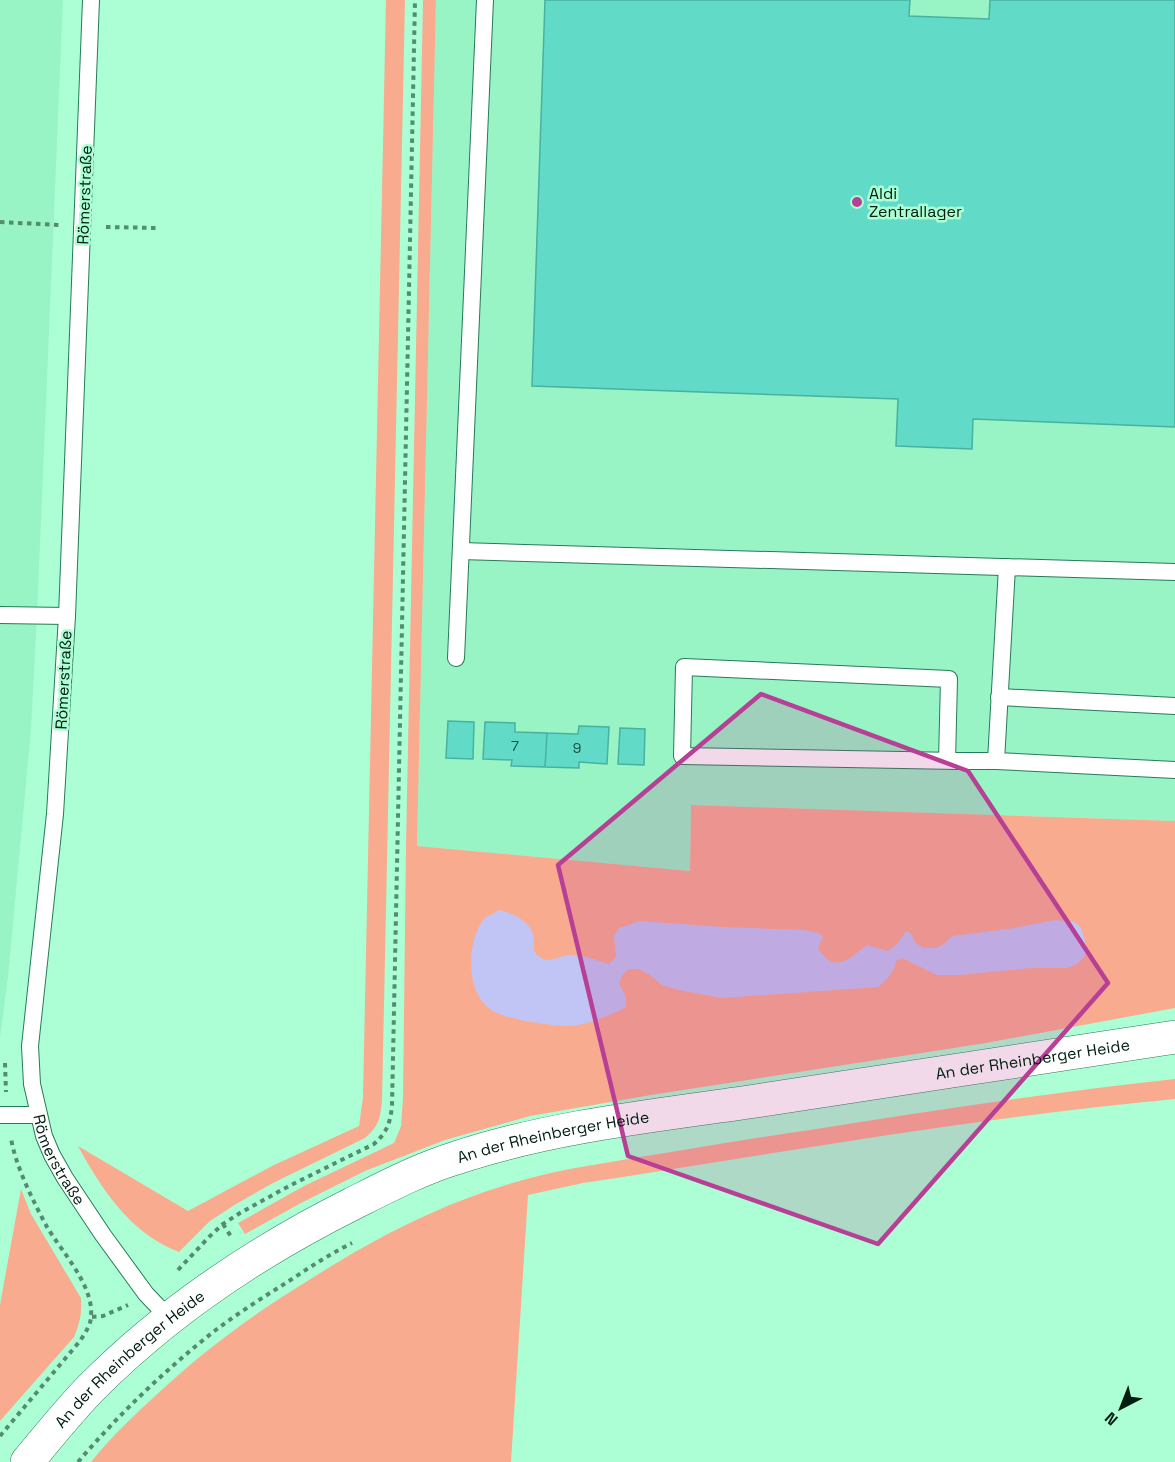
<svg xmlns="http://www.w3.org/2000/svg" width="1175" height="1462" font-family="'Space Grotesk',sans-serif">
<style>
.built{fill:#98f4c5}
.green{fill:#f9ab8f}
.water{fill:#c1c5f6}
.building{fill:#61dbc7;stroke:#48b1a0;stroke-width:1.5}
.lines{fill:none;stroke-linecap:round;stroke-linejoin:round}
.service-casing{stroke:#267b57;stroke-width:18}
.tertiary-casing{stroke:#267b57;stroke-width:34}
.path{stroke:#548c70;stroke-width:4;stroke-dasharray:4.5 4.5;stroke-linecap:butt}
.service{stroke:#fff;stroke-width:16}
.tertiary{stroke:#fff;stroke-width:33}
.marked{fill:#b73f95;fill-opacity:0.2;stroke:#b73f95;stroke-width:4.5;stroke-linejoin:round}
.poi-dot{fill:#b73f95;stroke:#acffd4;stroke-width:2}
.labels{text-anchor:middle;stroke-width:5;stroke-linejoin:round;paint-order:stroke}
.number-label{font-size:14px;fill:#184d3e}
.poi-label{font-size:16px;fill:#001e10;stroke:#acffd4;text-anchor:start}
.street-label{font-size:16px;fill:#001e10;stroke:#acffd4}
</style>
<rect width="100%" height="100%" fill="#acffd4"/>
<path class="built" d="M0,0H63L37,616L31,730L8,977L0,1038Z
M436,0H1175V821L691,805L690,871L417,846Z"/>
<path class="green" d="M386,0H405L382,1101C380,1119 379,1126 365,1138L273,1183L236,1204L210,1221L179,1252C131,1234 102,1190 78,1146L188,1211L272,1166L359,1126L363,1097Z
M423,0H436L417,846L690,871L691,805L1175,821V1008L986,1043L651,1095L530,1116L445,1140L365,1171L303,1202L245,1234L238,1223L304,1186L394,1143L401,1126L403,1098L406,845Z
M1175,1079V1099C990,1116 806,1148 623,1177L583,1183L528,1195L511,1462H91C113,1434 140,1410 166,1386C210,1346 258,1311 309,1280C376,1237 446,1201 523,1180C561,1169 601,1164 640,1157C697,1148 753,1138 810,1130C931,1111 1053,1092 1175,1079Z
M21,1189L31,1214L81,1298C82,1313 80,1323 74,1337L0,1421V1305Z"/>
<path class="water" d="M500,910C513,914 528,920 533,934C536,942 530,948 537,955C547,965 557,957 568,955C582,954 596,960 609,964L616,957L614,936L619,928L640,921L723,927L803,930L819,933L823,937L818,948C835,975 849,959 867,945L888,951L898,943L906,931L911,934L915,942L923,948H936L945,943L953,936L1008,929L1056,920L1074,922L1081,928L1087,948L1084,957L1077,964L1067,968H1031L959,975H937L902,958L896,961C893,974 887,979 878,987L722,998L679,990L662,985L651,976L639,969H629L624,973L619,982L626,998V1007C612,1015 586,1025 570,1026C551,1026 509,1020 493,1011C465,995 466,942 484,919C488,915 495,913 500,910Z"/>
<path class="building" d="M545,0H910L909,16L989,19L990,0H1175V427L973,419L972,449L896,446L898,399L532,386Z
M448,721L474,722L473,759L446,758Z
M485,722L515,723V732L547,733L545,767L511,766L512,760L483,759Z
M579,726L609,727L607,764L579,762V768L545,767L547,733L578,734Z
M620,728L645,729L644,765L618,764Z"/>
<g class="lines">
<defs>
<g id="service">
<path id="s1" d="M91,0L67,616L55,814L30,1046L32,1084L44,1136L52,1155L65,1178L103,1235L146,1294L169,1318"/>
<path d="M461,551L1175,572"/>
<path d="M1007,567L996,761L1175,770"/>
<path d="M0,615L67,616"/>
<path d="M456,658L485,0"/>
<path d="M999,697L1175,706"/>
<path d="M947,761L949,679L684,667L682,756L958,761H996"/>
<path d="M0,1115H38"/>
</g>
<g id="tertiary">
<path id="s2" d="M27,1462C47,1438 67,1413 89,1390C165,1313 256,1252 352,1204C386,1187 420,1169 456,1158C549,1127 652,1116 749,1102C891,1080 1033,1059 1175,1037"/>
</g>
</defs>
<use href="#service" class="service-casing"/>
<use href="#tertiary" class="tertiary-casing"/>
<path class="path" d="M0,222L59,225
M106,227L157,228
M5,1063L6,1092
M223,1224L232,1238
M178,1270L209,1237L223,1224L240,1213L289,1186L374,1144C387,1132 390,1124 392,1106L415,0
M92,1317L103,1316L128,1305
M0,1436L80,1341C85,1333 91,1325 91,1316C94,1286 62,1252 47,1227C34,1203 15,1165 11,1138
M78,1462C120,1413 166,1369 217,1329C240,1312 265,1296 289,1281C310,1267 330,1254 352,1243"/>
<use href="#service" class="service"/>
<use href="#tertiary" class="tertiary"/>
</g>
<path class="marked" d="M761,694L968,771L1108,983L878,1244L628,1156L558,865Z"/>
<circle class="poi-dot" cx="857" cy="202" r="6"/>
<g class="labels">
<g class="number-label">
<text x="515" y="751">7</text>
<text x="577" y="753">9</text>
</g>
<g class="poi-label">
<text x="869" y="199">Aldi<tspan x="869" dy="18">Zentrallager</tspan></text>
</g>
<g class="street-label">
<text transform="translate(84 195) rotate(-88)" y="6">Römerstraße</text>
<text transform="translate(63 680) rotate(-87)" y="6">Römerstraße</text>
<text dy="6" stroke="none"><textPath href="#s2" startOffset="1118">An der Rheinberger Heide</textPath></text>
<text dy="6" stroke="none"><textPath href="#s2" startOffset="632">An der Rheinberger Heide</textPath></text>
<text dy="6" stroke="none"><textPath href="#s1" startOffset="1167">Römerstraße</textPath></text>
<text dy="6" stroke="none"><textPath href="#s2" startOffset="146">An der Rheinberger Heide</textPath></text>
</g>
</g>
<g transform="translate(1121 1408) rotate(222)" stroke="#acffd4" stroke-width="4.5" paint-order="stroke">
<path d="M0-4.5L10 22L0 15L-10 22Z" fill="#001e10"/>
<text y="-9" font-size="16" font-weight="bold" text-anchor="middle" fill="#001e10">N</text>
</g>
</svg>
